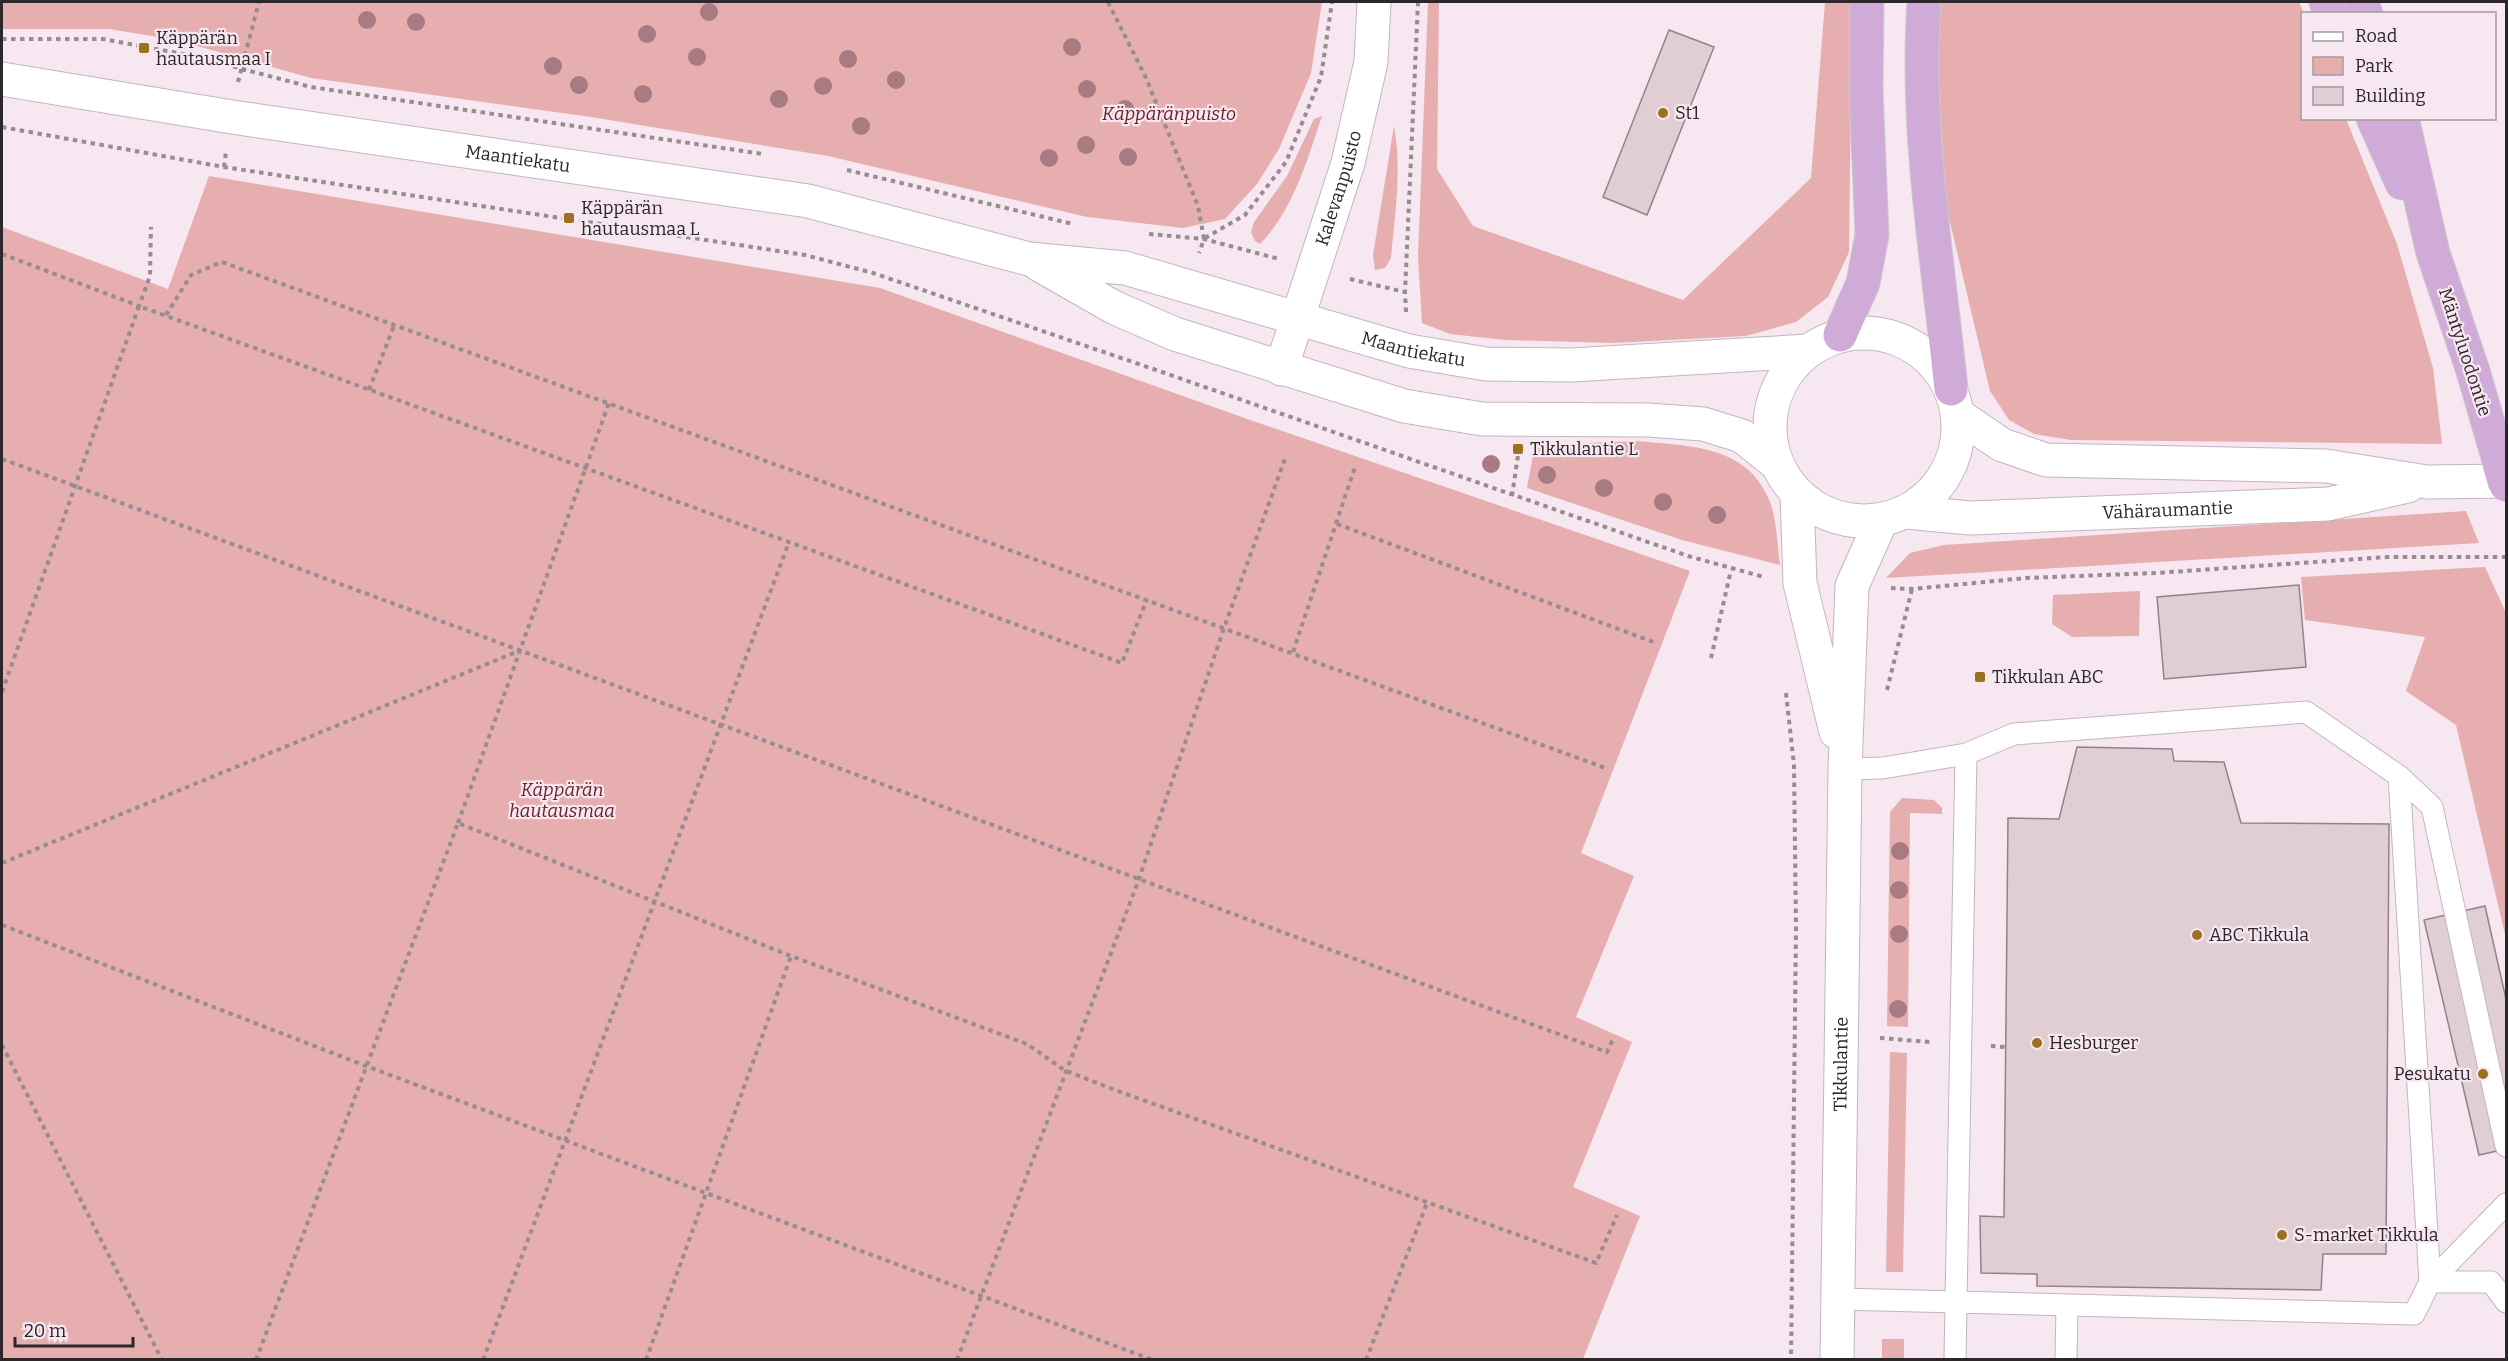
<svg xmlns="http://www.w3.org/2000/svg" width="2508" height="1361" font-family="Bitter,serif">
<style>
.green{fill:#e6aeae}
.building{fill:#e0ced3;stroke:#938388;stroke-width:1.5}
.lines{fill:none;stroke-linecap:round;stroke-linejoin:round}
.service-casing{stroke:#c4b5bf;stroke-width:23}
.minor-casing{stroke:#c4b5bf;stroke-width:35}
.tertiary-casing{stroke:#c4b5bf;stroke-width:35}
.secondary-casing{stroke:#c4b5bf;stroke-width:35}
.trunk-casing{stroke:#cccbcc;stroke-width:35}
.path{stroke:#968c92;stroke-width:4;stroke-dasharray:4.5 4.5;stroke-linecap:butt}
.service{stroke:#fff;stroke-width:21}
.minor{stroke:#fff;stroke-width:33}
.tertiary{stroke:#fff;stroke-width:33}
.secondary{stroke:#fff;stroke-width:33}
.trunk{stroke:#d0abd8;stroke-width:33}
.trunk-bridge-casing{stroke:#cccbcc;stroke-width:35;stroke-linecap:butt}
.trunk-bridge{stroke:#d0abd8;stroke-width:33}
.tree{fill:#a87a82}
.poi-dot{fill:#9d6f20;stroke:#f6e7f0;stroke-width:2}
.labels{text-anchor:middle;stroke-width:4.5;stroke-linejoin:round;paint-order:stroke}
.poi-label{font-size:18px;fill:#2c272a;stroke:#f6e7f0;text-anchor:start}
.park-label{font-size:18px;font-style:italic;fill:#692028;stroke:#f6e7f0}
.street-label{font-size:18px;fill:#2c272a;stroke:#f6e7f0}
</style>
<rect width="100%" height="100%" fill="#f6e7f0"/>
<path class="green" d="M2,2H1322L1311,73L1279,149L1257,184L1225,219L1183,228L1087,217L828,156L591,117L311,78L176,40L109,29H2Z
M1428,2H1439L1437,169L1473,226L1683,300L1811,178L1825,2H1852L1849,252L1828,297L1796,322L1746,336L1613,343L1505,340L1450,334L1422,323L1418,257Z
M1941,2H2299L2304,13L2302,118L2346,119L2397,244L2433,368L2442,444L2071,440L2034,434L2009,420L1990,391L1945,201L1936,43Z
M1322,116C1307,161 1293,210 1260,244L1255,241L1251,232L1254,222L1287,176L1314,119Z
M1394,126C1402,170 1395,214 1391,258L1385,268L1375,270L1373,255Z
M209,176L880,288L1253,421L1690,571L1581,853L1634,876L1576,1017L1632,1042L1573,1187L1640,1216L1583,1359H2V227L168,289Z
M1636,441C1687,446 1748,444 1770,502C1777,521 1777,545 1780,565L1682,540L1527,488L1535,445Z
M2466,511L2479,543L1886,578L1910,553L1944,545Z
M2485,567L2506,613V939L2456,725L2406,691L2425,637L2305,620L2301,577Z
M2140,591L2139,636L2072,637L2052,624L2053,595Z
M1902,798L1934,800L1942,808V814L1910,813L1908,1027L1887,1026L1890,812Z
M1890,1052L1907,1053L1903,1272H1886Z
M1882,1339H1904V1359H1882Z"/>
<path class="building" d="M1669,30L1714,47L1647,215L1603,197Z
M2299,585L2306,667L2164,679L2157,597Z
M2077,747L2172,749L2174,761L2224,762L2241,823L2389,824L2386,1254H2323L2321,1290L2037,1286V1274L1981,1273L1980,1216L2004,1217L2008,818L2059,819Z
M2485,906L2506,999V1149L2479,1155L2424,920Z"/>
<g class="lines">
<defs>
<path id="service" d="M1845,769L1883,768L1966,754L2014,734L2306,712L2399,776L2432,807L2506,1146
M2399,776L2430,1282
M2430,1282H2491L2506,1302
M1838,1299L1956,1302L1966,754
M1955,1360L1956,1302L2414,1314L2430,1282L2506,1204
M2066,1360L2067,1305"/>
<g id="minor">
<path id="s1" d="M1281,369L1348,163L1371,62L1374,2"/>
</g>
<g id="tertiary">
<path d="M1797,495L1800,583L1836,732"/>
<path id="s2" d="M1837,1360L1845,769L1852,586L1881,521"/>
</g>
<g id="secondary">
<path id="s3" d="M2,79L232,117L808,201L1029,259L1125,268L1409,351L1486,364L1572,365L1808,351"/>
<path d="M1038,264L1115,308L1175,334L1404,406L1482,419L1648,420L1703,424L1742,436L1777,464"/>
<circle cx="1864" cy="427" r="94"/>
<path d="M1958,415L2002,445L2046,460L2326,466L2427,482L2506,481"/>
<path id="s4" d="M1906,512L1970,518L2328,504L2408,486"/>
</g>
<path id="trunk" d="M1924,2C1915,133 1938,259 1951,389
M2326,2L2331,14
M2362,2L2366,14
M2373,118L2402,183
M2402,118L2433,253L2473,371
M1840,335L1863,283L1872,235L1866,90L1867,2"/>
</defs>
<use href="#service" class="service-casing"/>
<use href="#minor" class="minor-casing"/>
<use href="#tertiary" class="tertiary-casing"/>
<use href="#secondary" class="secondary-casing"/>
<use href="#trunk" class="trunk-casing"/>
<path class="path" d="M1108,2L1146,78L1198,206L1204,239L1199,253
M2,39H103L193,56L311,87L763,154
M238,82L259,2
M2,127L224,167L805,255L873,273L1162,372L1688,556L1764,577
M224,167L226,152
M847,170L1073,224
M1149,234L1204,239L1279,259
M1205,238L1245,215L1286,162L1321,77L1332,2
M2,254L139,306L150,276L151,227
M1350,279L1405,292
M1406,312L1405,292L1418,2
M166,315L191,275L222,262L1608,769
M369,390L395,323
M2,459L1607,1052L1614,1037
M1512,496L1518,455
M1337,524L1656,643
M1891,588L1912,589L2026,578L2156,573L2387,557H2506
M1293,652L1355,467
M1711,658L1731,570
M1887,690L1912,589
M2,692L139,306L1122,663L1147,599
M1786,693L1794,765L1796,929L1791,1360
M458,823L609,403
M2,863L521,650
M2,925L366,1066L1153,1360
M1880,1038L1930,1042
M2,1045L162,1360
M1991,1046L2005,1047
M256,1360L458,823L791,956L1027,1044L1064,1070L1115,1090L1596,1263L1617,1215
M483,1360L789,542
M646,1360L791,956
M957,1360L1139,879L1224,628L1286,456
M1366,1360L1427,1203"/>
<use href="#service" class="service"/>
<use href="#minor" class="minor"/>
<use href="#tertiary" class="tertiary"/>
<use href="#secondary" class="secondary"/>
<use href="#trunk" class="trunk"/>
<defs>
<path id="trunk-bridge" d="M2473,371L2506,485"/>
</defs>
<use href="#trunk-bridge" class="trunk-bridge-casing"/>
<use href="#trunk-bridge" class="trunk-bridge"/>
</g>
<g class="tree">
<circle cx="709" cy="12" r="9"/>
<circle cx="367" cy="20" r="9"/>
<circle cx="416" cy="22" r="9"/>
<circle cx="647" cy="34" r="9"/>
<circle cx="1072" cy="47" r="9"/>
<circle cx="697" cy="57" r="9"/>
<circle cx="848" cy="59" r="9"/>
<circle cx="553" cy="66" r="9"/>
<circle cx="896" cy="80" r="9"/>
<circle cx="579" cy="85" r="9"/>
<circle cx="823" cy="86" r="9"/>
<circle cx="1087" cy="89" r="9"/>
<circle cx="643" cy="94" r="9"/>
<circle cx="779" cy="99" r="9"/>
<circle cx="1125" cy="109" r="9"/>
<circle cx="861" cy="126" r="9"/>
<circle cx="1086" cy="145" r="9"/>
<circle cx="1128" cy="157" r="9"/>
<circle cx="1049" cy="158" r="9"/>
<circle cx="1491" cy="464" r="9"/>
<circle cx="1547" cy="475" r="9"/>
<circle cx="1604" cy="488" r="9"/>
<circle cx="1663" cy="502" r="9"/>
<circle cx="1717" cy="515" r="9"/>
<circle cx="1900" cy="851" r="9"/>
<circle cx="1899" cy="890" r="9"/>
<circle cx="1899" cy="934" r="9"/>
<circle cx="1898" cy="1009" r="9"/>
</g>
<g class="poi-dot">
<rect x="138" y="42" width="12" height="12" rx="3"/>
<circle cx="1663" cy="113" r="6"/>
<rect x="563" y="212" width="12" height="12" rx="3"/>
<rect x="1512" y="443" width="12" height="12" rx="3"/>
<rect x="1974" y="671" width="12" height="12" rx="3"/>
<circle cx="2197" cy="935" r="6"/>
<circle cx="2037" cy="1043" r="6"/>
<circle cx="2483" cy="1074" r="6"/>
<circle cx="2282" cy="1235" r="6"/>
</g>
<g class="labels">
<g class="poi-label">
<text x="156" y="44">Käppärän<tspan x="156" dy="21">hautausmaa I</tspan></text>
<text x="1675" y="119">St1</text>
<text x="581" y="214">Käppärän<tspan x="581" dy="21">hautausmaa L</tspan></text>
<text x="1530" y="455">Tikkulantie L</text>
<text x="1992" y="683">Tikkulan ABC</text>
<text x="2209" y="941">ABC Tikkula</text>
<text x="2049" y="1049">Hesburger</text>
<text x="2471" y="1080" text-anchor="end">Pesukatu</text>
<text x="2294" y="1241">S-market Tikkula</text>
</g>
<g class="park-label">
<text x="1169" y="120">Käppäränpuisto</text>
<text x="562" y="796">Käppärän<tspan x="562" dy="21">hautausmaa</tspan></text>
</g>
<g class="street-label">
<text dy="6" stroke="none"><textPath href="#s3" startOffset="522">Maantiekatu</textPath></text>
<text dy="6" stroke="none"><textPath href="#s1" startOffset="190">Kalevanpuisto</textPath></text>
<text dy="6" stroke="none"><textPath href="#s3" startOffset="1440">Maantiekatu</textPath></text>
<text transform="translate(2465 352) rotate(72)" y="6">Mäntyluodontie</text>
<text dy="6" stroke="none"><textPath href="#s4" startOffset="262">Vähäraumantie</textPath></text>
<text dy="6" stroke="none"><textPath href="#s2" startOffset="296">Tikkulantie</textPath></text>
</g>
</g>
<rect width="2508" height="1361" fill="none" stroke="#2c272a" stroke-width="6"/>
<rect x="2301" y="12" width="195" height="108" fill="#f6e7f0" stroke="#a59aa1" stroke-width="1.5"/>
<rect x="2313" y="32" width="30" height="9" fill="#ffffff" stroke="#a59aa1" stroke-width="1.5"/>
<text x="2355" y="42" font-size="18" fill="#2c272a">Road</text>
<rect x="2313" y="57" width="30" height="18" fill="#e6aeae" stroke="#a59aa1" stroke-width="1.5"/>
<text x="2355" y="72" font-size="18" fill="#2c272a">Park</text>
<rect x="2313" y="87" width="30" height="18" fill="#e0ced3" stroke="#a59aa1" stroke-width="1.5"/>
<text x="2355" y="102" font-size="18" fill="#2c272a">Building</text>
<path d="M15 1337v9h118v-9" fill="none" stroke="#2c272a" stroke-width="3"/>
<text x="24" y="1337" font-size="18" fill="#2c272a" stroke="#f6e7f0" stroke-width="4.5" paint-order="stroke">20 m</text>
</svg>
